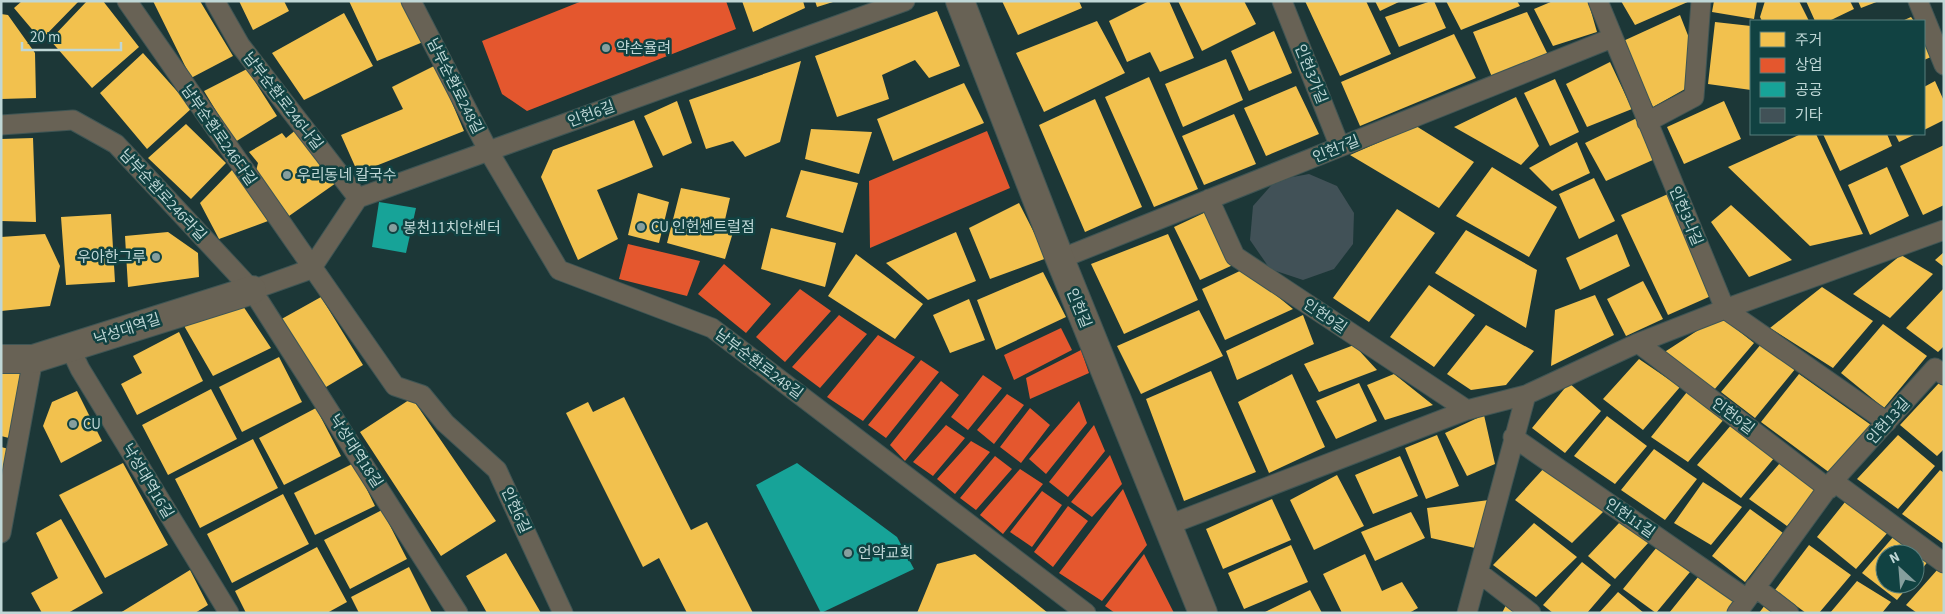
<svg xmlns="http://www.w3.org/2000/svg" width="1945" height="614" font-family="'Source Sans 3','Noto Sans KR',sans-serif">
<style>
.homes{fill:#f2c14e}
.shops{fill:#e4572e}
.public{fill:#17a398}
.building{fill:#415157}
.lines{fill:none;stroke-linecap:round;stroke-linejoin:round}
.lane-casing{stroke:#3f5554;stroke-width:21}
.street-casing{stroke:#3f5554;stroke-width:30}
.lane{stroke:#686255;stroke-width:19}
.street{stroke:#686255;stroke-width:28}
.poi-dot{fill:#869f9e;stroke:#114242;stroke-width:2}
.labels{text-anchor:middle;stroke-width:5;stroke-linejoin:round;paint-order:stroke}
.poi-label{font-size:15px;fill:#bfd7d6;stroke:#114242;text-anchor:start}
.street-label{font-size:15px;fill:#bfd7d6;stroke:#114242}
</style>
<rect width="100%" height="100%" fill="#1c3737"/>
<path class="homes" d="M22,1H79L41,40L14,8Z
M87,1H103L139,47L92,88L50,40Z
M153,1H200L233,56L191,78Z
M239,1H284L289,11L253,30Z
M349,1H401L423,42L377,61Z
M742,1H803L805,8L753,32Z
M815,1H833V2L817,7Z
M1002,1H1079L1082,8L1018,35Z
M1149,1H1169L1194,58L1160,72L1150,52L1127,62L1109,21Z
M1178,1H1244L1256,24L1202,51Z
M1305,1H1366L1391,54L1340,76Z
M1375,1H1401L1380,11Z
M1431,1H1434L1446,28L1399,47L1385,17Z
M1446,1H1517L1520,6L1461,30Z
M1553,1H1588L1597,32L1553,46L1534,9Z
M1621,1H1690L1635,25Z
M1714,1H1757L1754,19L1712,12Z
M1765,1H1799L1809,21H1762L1760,17Z
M1806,1H1850L1854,9L1829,21H1815Z
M1858,1H1879L1861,8Z
M937,11L960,66L929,78L915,60L882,75L889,99L837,117L815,56Z
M1527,12L1548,55L1492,77L1473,32Z
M344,13L373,66L304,100L272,53Z
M1,14L8,15L35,53L36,98L1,99Z
M1680,15L1689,38L1685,89L1653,107L1621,42Z
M1911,17L1914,21H1902Z
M1097,21L1125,73L1044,112L1016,53Z
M1715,22L1751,26V90L1708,84Z
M1274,31L1292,73L1249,91L1231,51Z
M1454,34L1476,78L1360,126L1341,82Z
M1924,42L1931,57L1924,60Z
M143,53L192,108L147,149L100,93Z
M1226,59L1243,100L1183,127L1165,84Z
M801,61L780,142L745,157L733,141L706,149L689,100Z
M1610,62L1632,109L1587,127L1566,84Z
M436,65L464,131L358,173L341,135L403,109L392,87Z
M247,69L277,116L235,142L204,91Z
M1149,77L1198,189L1154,207L1105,97Z
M1555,79L1579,132L1550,146L1524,93Z
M1935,81L1944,101V120L1924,130V87Z
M964,83L984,123L893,161L877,119Z
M1296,86L1319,134L1266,156L1244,108Z
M1516,97L1539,146L1521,165L1454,127Z
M1095,99L1142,207L1085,232L1039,125Z
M677,101L692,143L663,156L644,116Z
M1724,101L1741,139L1684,164L1667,127Z
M1234,114L1256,164L1204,185L1182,136Z
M1637,118L1655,159L1606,181L1585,143Z
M634,120L653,167L597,190L618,239L578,260L541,177L553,150Z
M186,124L226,163L191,199L148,158Z
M1416,126L1474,162L1439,208L1350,155Z
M297,129L336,183L289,216L256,171L258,163L249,152L282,133L286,138Z
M811,129L872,132L859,174L805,159Z
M1801,134H1816L1863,234L1810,246L1728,167Z
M1823,134H1887L1892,146L1840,171Z
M1895,134H1916L1899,142Z
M33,138L36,222L1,221V139Z
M1577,142L1590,173L1552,191L1529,168Z
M1944,145V205L1923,215L1900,166Z
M1492,167L1557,207L1529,257L1456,216Z
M1887,167L1909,216L1870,235L1848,185Z
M233,169L268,221L219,239L200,203Z
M801,170L858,183L843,233L786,217Z
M1594,178L1615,221L1579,239L1559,194Z
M681,188L730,198L724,224L734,229L725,259L667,243Z
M638,193L669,202L659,243L628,235Z
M1668,194L1711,296L1668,315L1621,215Z
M1019,203L1047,258L990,279L969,228Z
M1731,205L1792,260L1749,277L1711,222Z
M1397,209L1435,233L1369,322L1333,298Z
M1206,212L1233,265L1200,280L1174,227Z
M111,214L115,282L66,285L61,217Z
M771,228L836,243L825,287L761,269Z
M1466,230L1537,270L1526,328L1435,273Z
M168,232L198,253L199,277L128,287L125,236Z
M956,232L976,281L928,300L886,263Z
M45,234L60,266L50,306L1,311V237Z
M1168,234L1198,300L1124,334L1091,264Z
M1617,234L1630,266L1580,290L1566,258Z
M1944,252V267L1935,260Z
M856,254L923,304L895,339L828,296Z
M1901,255L1933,274L1890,318L1853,294Z
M1244,269L1293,309L1225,340L1202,289Z
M1043,272L1066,317L996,350L977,300Z
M1643,281L1663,319L1626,336L1607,299Z
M1429,285L1475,315L1434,367L1390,337Z
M1822,287L1873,321L1833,368L1770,328Z
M1944,288V346L1938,352L1906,328Z
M1595,295L1614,335L1551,366L1555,310Z
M321,297L363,365L321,390L278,321Z
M969,299L985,340L950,353L933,315Z
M241,303L271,348L213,376L183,324Z
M1199,310L1223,356L1141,394L1117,346Z
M1303,315L1314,344L1237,380L1226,351Z
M1720,316L1754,343L1714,390L1663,353Z
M1883,324L1927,356L1884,408L1841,373Z
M1486,325L1534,351L1506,385L1471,390L1447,374Z
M179,332L203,381L137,415L121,384L142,373L133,356Z
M1762,343L1796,368L1755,418L1721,392Z
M1354,345L1377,370L1319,392L1304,364Z
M279,357L302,402L242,432L219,387Z
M1639,359L1680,387L1643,430L1603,399Z
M1,369H21L9,438L1,436Z
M1211,371L1256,472L1184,501L1146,399Z
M1292,374L1325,447L1269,473L1238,402Z
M1394,374L1433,405L1385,420L1367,385Z
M1799,374L1871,425L1830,473L1761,422Z
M1359,383L1377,421L1336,439L1316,401Z
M1569,383L1601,411L1565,453L1532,428Z
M1939,383L1944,386V449L1937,456L1900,425Z
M211,389L237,439L168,475L142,425Z
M77,391L102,441L61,463L43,426L52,402Z
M1687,392L1725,418L1688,462L1651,437Z
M624,397L691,530L707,522L753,613H687L659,558L643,567L566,413L588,402L593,412Z
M412,398L496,521L441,556L360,432Z
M316,408L341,456L284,485L259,438Z
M1484,415L1495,464L1467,476L1445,433Z
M1607,416L1647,446L1615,484L1574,456Z
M1732,424L1775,457L1741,498L1697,465Z
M1437,435L1459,486L1426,499L1405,448Z
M1898,435L1935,466L1898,509L1857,479Z
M253,439L278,488L200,528L175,479Z
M1,447L9,449L1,482Z
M1654,449L1697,479L1665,520L1621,490Z
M1400,456L1418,496L1373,514L1355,475Z
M123,463L168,545L105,578L59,495Z
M354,463L375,506L315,535L294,493Z
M1780,463L1818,489L1787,526L1749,499Z
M1545,467L1605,510L1572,543L1515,500Z
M1940,470L1944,473V544L1902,514Z
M1337,475L1364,526L1314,550L1290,500Z
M1703,482L1742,507L1711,545L1674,523Z
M283,494L309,544L232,583L207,534Z
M1272,499L1291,540L1223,569L1206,529Z
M1489,500L1475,548L1431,538L1427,508Z
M1845,502L1889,531L1856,569L1817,537Z
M1750,509L1783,533L1745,582L1712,556Z
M382,510L407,559L350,589L324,540Z
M1411,512L1425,538L1375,561L1361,532Z
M61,519L103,593L68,613H42L31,593L58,578L36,533Z
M1620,522L1649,542L1615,579L1588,556Z
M1534,523L1577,557L1536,597L1493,565Z
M1894,536L1929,560L1915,578V554H1885V584H1910L1897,600L1862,573Z
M1291,545L1308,582L1244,609L1228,573Z
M1809,545L1851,575L1819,613H1806L1775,590Z
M317,547L347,602L327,613H246L235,591Z
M1657,547L1690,572L1656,613L1623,589Z
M506,553L541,613H487L466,576Z
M975,554L1048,613H917L937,564Z
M1365,554L1382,591L1402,582L1418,608L1409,613H1342L1323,574Z
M1582,562L1611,585L1587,613H1553L1543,605Z
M409,567L432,613H359L351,597Z
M1938,569L1944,572V613H1917L1906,605Z
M190,570L208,605L195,613H120Z
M1698,577L1734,601L1726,613H1669Z
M1857,581L1891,602L1882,613H1830Z
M1310,590L1322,613H1263Z
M1618,592L1644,613H1599Z
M1508,601L1522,613H1502Z
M1765,605L1776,613H1759Z"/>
<path class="shops" d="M582,1H726L736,29L527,111L502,94L482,41Z
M987,131L1010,188L870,248L869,181Z
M628,244L700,261L687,296L619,279Z
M724,264L771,304L746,333L698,294Z
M800,289L831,311L785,362L756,337Z
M839,315L867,334L820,388L792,367Z
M1061,328L1072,350L1014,380L1004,355Z
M878,335L915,357L863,421L827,397Z
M1081,350L1089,373L1030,399L1026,378Z
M921,360L939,372L886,438L868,425Z
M983,375L1002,388L968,430L951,417Z
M941,381L959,395L905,461L890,445Z
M1007,394L1024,405L994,444L977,430Z
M1079,401L1087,423L1046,474L1029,459Z
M1030,408L1050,425L1021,463L1000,447Z
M946,425L965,438L933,476L913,462Z
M1094,425L1105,451L1068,497L1049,482Z
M971,441L990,452L955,494L937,479Z
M1110,455L1122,484L1092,517L1071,502Z
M995,456L1012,469L976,510L960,498Z
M1020,469L1043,484L1003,534L980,515Z
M1123,489L1147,545L1102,601L1059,573Z
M1042,491L1062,505L1032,547L1010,532Z
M1068,506L1088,521L1053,567L1034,552Z
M1144,554L1174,613H1115L1105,606Z"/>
<path class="public" d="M379,202L416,208L406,253L372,247Z
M797,463L897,537L914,569L821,613L756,485Z"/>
<path class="building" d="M1309,174L1337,186L1354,213L1353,244L1334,269L1303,280L1270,269L1250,240L1253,206L1276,180Z"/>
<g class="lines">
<defs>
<path id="lane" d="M127,1L395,386L422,395L445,423L497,470L563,613
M215,1L240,45L358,198
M411,1L489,152L559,270L712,328L1086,613
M1282,1L1340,147
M1598,1L1725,309L1887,422
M1918,1L1944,65
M1647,122L1694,97L1701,1
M1,125L73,120L116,144L252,290L458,613
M1209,199L1235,256L1467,410
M1060,259L1612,38
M252,290L311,269L358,198L905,1
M1638,343L1829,489
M70,348L80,369L229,613
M1513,437L1747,599
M1833,481L1944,563
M1166,526L1467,410L1526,395L1638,343L1725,309L1944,230
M1,533L33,359
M1478,572L1531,613
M1755,587L1789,613
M1467,613L1526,395
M1737,613L1833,481L1935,368L1944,375"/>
<path id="street" d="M960,1L1060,259L1203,613
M1,359H33L252,290"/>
</defs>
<use href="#lane" class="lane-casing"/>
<use href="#street" class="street-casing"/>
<use href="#lane" class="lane"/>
<use href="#street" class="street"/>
</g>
<g class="poi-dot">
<circle cx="606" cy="48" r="5"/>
<circle cx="287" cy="175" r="5"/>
<circle cx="641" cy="227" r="5"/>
<circle cx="393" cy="228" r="5"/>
<circle cx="156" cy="257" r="5"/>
<circle cx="73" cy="424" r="5"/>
<circle cx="848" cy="553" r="5"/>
</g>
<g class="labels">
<g class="poi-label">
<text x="616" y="53">약손율려</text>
<text x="297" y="180">우리동네 칼국수</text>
<text x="651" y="232">CU 인헌센트럴점</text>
<text x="403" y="233">봉천11치안센터</text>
<text x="146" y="262" text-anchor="end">우아한그루</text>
<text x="83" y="429">CU</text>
<text x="858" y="558">언약교회</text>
</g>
<g class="street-label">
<text transform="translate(1311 74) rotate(68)" y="5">인헌3가길</text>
<text transform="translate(455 86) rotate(63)" y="5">남부순환로248길</text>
<text transform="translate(283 101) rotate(52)" y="5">남부순환로246나길</text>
<text transform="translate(591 114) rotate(-20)" y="5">인헌6길</text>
<text transform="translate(219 135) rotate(55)" y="5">남부순환로246다길</text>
<text transform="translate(1336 149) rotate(-22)" y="5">인헌7길</text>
<text transform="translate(163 195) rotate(47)" y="5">남부순환로246라길</text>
<text transform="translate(1686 216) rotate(67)" y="5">인헌3나길</text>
<text transform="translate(1079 308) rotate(68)" y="5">인헌길</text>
<text transform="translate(1325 316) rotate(34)" y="5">인헌9길</text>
<text transform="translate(127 329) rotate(-18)" y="5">낙성대역길</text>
<text transform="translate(759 364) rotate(37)" y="5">남부순환로248길</text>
<text transform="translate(1733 416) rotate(37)" y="5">인헌9길</text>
<text transform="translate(1888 421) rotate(-48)" y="5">인헌13길</text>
<text transform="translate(356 451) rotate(57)" y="5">낙성대역18길</text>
<text transform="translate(148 481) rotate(59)" y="5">낙성대역16길</text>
<text transform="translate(516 510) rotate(65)" y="5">인헌6길</text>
<text transform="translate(1630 518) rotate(35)" y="5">인헌11길</text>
</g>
</g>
<rect width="1945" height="614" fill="none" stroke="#bfd7d6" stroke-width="5"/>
<rect x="1750" y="20" width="175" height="115" fill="#114242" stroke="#577e7d"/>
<rect x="1760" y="32" width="25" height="15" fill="#f2c14e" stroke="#577e7d"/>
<text x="1795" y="45" font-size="15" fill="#bfd7d6">주거</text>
<rect x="1760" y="58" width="25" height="15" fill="#e4572e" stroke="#577e7d"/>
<text x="1795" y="70" font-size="15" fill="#bfd7d6">상업</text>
<rect x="1760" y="82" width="25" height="15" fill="#17a398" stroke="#577e7d"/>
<text x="1795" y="95" font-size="15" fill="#bfd7d6">공공</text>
<rect x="1760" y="108" width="25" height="15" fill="#415157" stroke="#577e7d"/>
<text x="1795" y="120" font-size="15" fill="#bfd7d6">기타</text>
<g transform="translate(1900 569) rotate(334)"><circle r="24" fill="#114242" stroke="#577e7d"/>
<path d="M0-4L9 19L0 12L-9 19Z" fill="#869f9e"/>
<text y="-8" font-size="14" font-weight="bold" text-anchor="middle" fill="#bfd7d6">N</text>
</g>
<path d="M22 42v8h99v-8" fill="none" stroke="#bfd7d6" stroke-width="2.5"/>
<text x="30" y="42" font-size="15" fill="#bfd7d6" stroke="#114242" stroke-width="4" paint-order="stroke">20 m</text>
</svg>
